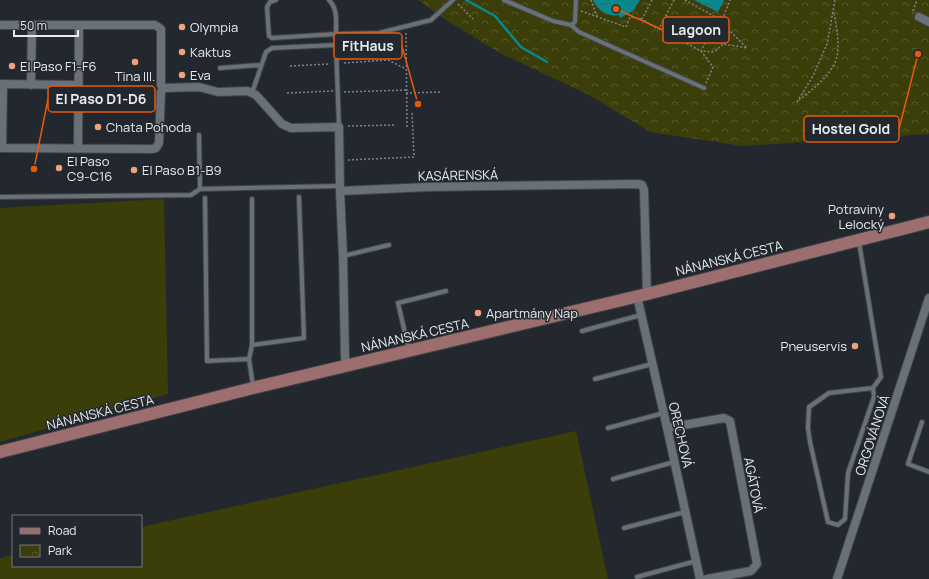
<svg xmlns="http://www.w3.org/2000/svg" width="929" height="579" font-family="Manrope,sans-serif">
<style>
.green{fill:#3c3e0a}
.park{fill:url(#park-crowns)}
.water{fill:url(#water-ripples)}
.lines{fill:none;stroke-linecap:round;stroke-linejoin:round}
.stream{stroke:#09888d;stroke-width:2.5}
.service-casing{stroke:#404549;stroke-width:6}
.minor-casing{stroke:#404549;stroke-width:10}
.primary-casing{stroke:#404549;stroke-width:14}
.path{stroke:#7f8489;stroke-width:1.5;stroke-dasharray:2 2;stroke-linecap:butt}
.service{stroke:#6a7077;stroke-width:4}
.minor{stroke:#6a7077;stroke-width:8}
.primary{stroke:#9c6e6d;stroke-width:12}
.poi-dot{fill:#f1a17c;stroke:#22282d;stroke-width:1.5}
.labels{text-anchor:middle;stroke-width:3;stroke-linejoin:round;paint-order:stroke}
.poi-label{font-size:13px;fill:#e7ebef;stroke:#22282d;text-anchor:start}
.street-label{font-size:13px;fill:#e7ebef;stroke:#22282d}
.leader{fill:none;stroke:#e8590c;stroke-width:1.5}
.callout-dot{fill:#e8590c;stroke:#22282d;stroke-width:1.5}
.callout{fill:#22282d;stroke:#e8590c;stroke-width:1.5}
.callout-label{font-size:14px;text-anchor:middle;font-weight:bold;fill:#e7ebef}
</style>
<defs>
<pattern id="park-crowns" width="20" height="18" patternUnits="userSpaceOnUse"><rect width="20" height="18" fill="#3c3e0a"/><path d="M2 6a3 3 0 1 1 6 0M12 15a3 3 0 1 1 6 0" fill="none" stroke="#585a2e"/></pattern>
<pattern id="water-ripples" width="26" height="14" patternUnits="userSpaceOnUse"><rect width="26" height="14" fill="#09888d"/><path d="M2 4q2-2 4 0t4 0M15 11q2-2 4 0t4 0" fill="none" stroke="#216e71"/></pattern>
</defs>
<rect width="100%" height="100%" fill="#22282d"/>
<path class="green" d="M164,199L168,394L0,442V208Z
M576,431L608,579H0V558L13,555V566H141V527Z"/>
<path class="park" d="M418,0H929V134L742,146L650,132L589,95L500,53L446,20Z"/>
<path class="water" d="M593,0H640L633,11L620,18L619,15C607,17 598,11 593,0Z
M694,0H724L718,12Z"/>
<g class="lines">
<path class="stream" d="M466,0L495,16L521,47L547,62"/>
<defs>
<path id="service" d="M276,0L270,2L267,7L269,36L272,38L336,34C336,22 338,9 329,0
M504,0L553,21L571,25L575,22L576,0
M571,25L579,32L704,88
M336,45L339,127
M220,68L261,65
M252,93L266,52L272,48L336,45V34L379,33L431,20L453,0
M199,135L200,189
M0,197L191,195L200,189L340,186
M205,198L207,361L249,359
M252,199V345L249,359L253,386
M859,242L881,377L873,388L829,393L809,407L808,428L810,442L828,522L838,525L845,519L848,473L874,397L873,388
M343,256L389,245
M582,331L641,315
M252,345L304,338L299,197
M409,350L398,303L446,291
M595,379L652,364
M922,422L908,464L929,472
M608,428L664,413
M613,479L674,462
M624,528L685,512
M637,577L696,561"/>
<path id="minor" d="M919,17L929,22
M0,25H155L161,29V85L163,88
M0,84L78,85
M31,85L32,26
M163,88L199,87L218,92L247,91L252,93L256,95L282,124L291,128L339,127L340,191L343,256L345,357L346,365
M0,148L152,149L156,148L159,143L161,92L163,88
M2,148L3,84
M78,148L79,25
M340,191L428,187L639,184L642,185L644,190L647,294
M637,296L668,432L700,579
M667,428L724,418L730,421L757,564L751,571L707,579
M837,579L929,298"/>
<path id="primary" d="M0,452L253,388L647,294L929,222"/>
</defs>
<use href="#service" class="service-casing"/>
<use href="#minor" class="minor-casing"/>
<use href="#primary" class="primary-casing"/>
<path class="path" d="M591,0L597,17
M652,0L642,19L658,29
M674,0L659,29L701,51L713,67L706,83
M685,0L717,18L747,48L723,44L714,52L701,51L717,18L724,15L730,0
M458,4L473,19
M581,11L626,27L630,17L642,19
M913,11L917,0
M406,33L407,127
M344,63L388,60L406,69
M290,66L330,64
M344,92L406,90
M86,93L98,98L124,97L132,93L148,92L153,90
M287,93L333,91
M406,93L442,92
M799,100C812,90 834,73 837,56C840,42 836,26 834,12
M797,102L813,76L827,44L835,0
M348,126L396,125
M348,160L414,157L412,113"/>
<use href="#service" class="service"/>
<use href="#minor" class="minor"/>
<use href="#primary" class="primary"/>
</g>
<g class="poi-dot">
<circle cx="182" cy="27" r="4"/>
<circle cx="182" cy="52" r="4"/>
<circle cx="135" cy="62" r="4"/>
<circle cx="12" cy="66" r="4"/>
<circle cx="182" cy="75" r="4"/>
<circle cx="98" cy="127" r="4"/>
<circle cx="59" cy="168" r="4"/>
<circle cx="134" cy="170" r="4"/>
<circle cx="892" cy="216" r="4"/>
<circle cx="478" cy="313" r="4"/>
<circle cx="855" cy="346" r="4"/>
</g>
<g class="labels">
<g class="poi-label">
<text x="190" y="32">Olympia</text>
<text x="190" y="57">Kaktus</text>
<text x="20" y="71">El Paso F1-F6</text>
<text x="190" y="80">Eva</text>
<text x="135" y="81" text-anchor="middle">Tina III.</text>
<text x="106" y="132">Chata Pohoda</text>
<text x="67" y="166">El Paso<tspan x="67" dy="15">C9-C16</tspan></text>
<text x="142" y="175">El Paso B1-B9</text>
<text x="884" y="214" text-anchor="end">Potraviny<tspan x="884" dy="15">Lelocký</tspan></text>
<text x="486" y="318">Apartmány Nap</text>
<text x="847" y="351" text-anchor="end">Pneuservis</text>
</g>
<g class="street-label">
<text transform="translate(458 175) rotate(-1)" y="5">KASÁRENSKÁ</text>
<text transform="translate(729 258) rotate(-14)" y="5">NÁNANSKÁ CESTA</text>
<text transform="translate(415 335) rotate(-13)" y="5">NÁNANSKÁ CESTA</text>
<text transform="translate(100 412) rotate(-14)" y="5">NÁNANSKÁ CESTA</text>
<text transform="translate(681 435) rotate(77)" y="5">ORECHOVÁ</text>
<text transform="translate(872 435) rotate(-72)" y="5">ORGOVÁNOVÁ</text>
<text transform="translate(754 485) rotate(79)" y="5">AGÁTOVÁ</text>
</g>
</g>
<path class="leader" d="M616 9L663 30M418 104L402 46M34 169L48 99M918 54L899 129"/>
<g class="callout-dot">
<circle cx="616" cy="9" r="4"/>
<circle cx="418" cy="104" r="4"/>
<circle cx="34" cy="169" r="4"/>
<circle cx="918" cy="54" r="4"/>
</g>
<g class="callout">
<rect x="663" y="17" width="66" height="26" rx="4"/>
<rect x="334" y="33" width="68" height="26" rx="4"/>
<rect x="48" y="86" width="107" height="26" rx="4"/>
<rect x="804" y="116" width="95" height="26" rx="4"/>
</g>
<g class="callout-label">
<text x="696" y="35">Lagoon</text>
<text x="368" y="51">FitHaus</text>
<text x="101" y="104">El Paso D1-D6</text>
<text x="851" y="134">Hostel Gold</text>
</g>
<rect x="12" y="515" width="130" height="52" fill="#22282d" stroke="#71767b"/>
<rect x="20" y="528" width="20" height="6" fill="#9c6e6d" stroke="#71767b"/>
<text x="48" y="535" font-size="12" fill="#e7ebef">Road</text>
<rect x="20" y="545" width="20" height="12" fill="url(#park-crowns)" stroke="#71767b"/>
<text x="48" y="555" font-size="12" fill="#e7ebef">Park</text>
<path d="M14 30v6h64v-6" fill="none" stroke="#e7ebef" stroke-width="2"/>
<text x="20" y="30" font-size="12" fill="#e7ebef" stroke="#22282d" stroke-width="3" paint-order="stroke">50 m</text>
</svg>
